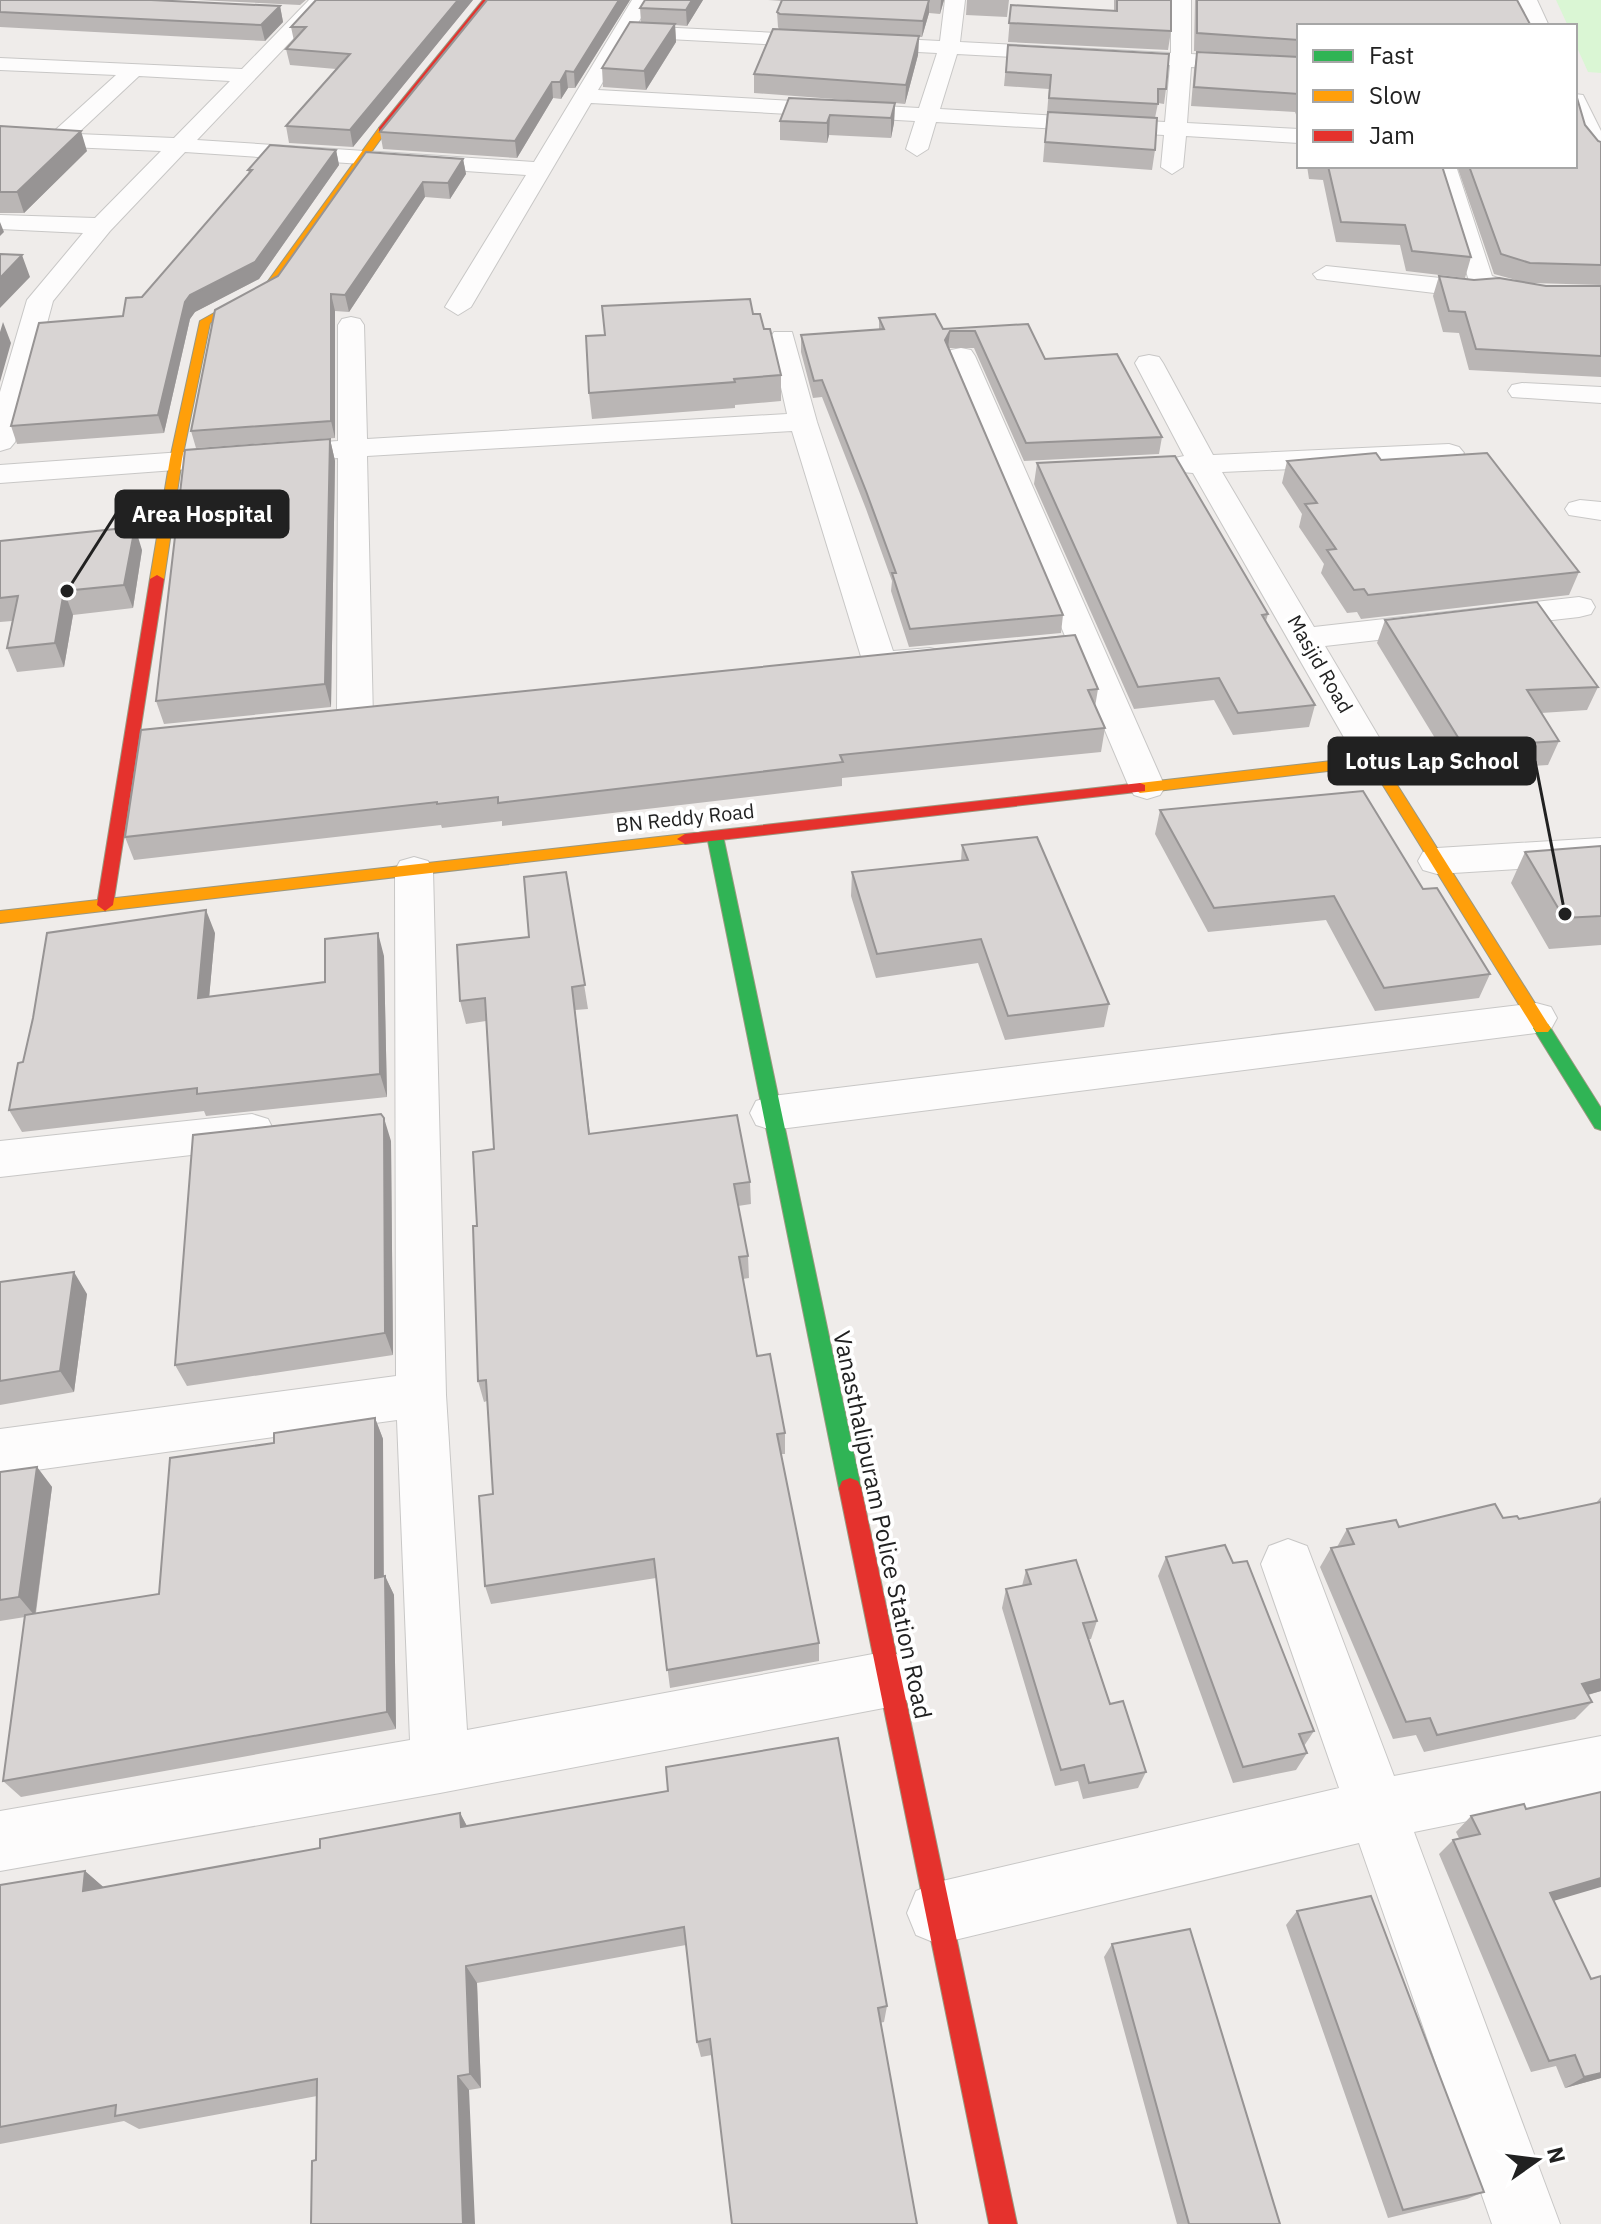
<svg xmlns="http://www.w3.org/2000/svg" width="1601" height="2224" font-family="'IBM Plex Sans',sans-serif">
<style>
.park{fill:#daf6d4}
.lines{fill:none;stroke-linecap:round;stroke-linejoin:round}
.street-casing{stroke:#c8c7c6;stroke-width:2}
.fast-casing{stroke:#9b9880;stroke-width:2}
.slow-casing{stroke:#9b9880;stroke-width:2}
.jam-casing{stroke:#9b9880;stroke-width:2}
.street{fill:#fdfcfc;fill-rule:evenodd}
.fast{fill:#30b455;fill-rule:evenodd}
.slow{fill:#ff9f0a;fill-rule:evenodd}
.jam{fill:#e5322d;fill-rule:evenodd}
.wall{fill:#bab6b5}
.shaded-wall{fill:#979494}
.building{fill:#d8d4d3;stroke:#979494;stroke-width:2}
.labels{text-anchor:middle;stroke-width:8;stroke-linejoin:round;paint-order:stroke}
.street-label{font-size:20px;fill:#212121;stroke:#fff}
.near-street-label{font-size:24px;fill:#212121;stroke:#fff}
.leader{fill:none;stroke:#212121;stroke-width:3}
.callout-dot{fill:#212121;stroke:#fff;stroke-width:3}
.callout{fill:#212121;stroke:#212121;stroke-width:3}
.callout-label{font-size:22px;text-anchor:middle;font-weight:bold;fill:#fff}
</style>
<rect width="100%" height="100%" fill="#efecea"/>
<path class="park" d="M1556,0H1601V73L1588,72L1575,43V26H1568Z"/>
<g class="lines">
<defs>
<path id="street" d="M309,0H330L197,140L534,162L632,0H652L636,26L940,41L945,0H965L960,42L1171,53V0H1191V54L1299,60V72L1191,67L1187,123L1299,129V143L1186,136L1183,167L1172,174L1161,167L1164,135L936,122L928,149L917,156L906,149L915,121L591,103L471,307L458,315L445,307L526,175L185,152L110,231L53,301L15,442L10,448L0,451V392L27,300L83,233L0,229V215L95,218L161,151L0,144V130L52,133L116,75L0,70V58L242,69ZM630,37L937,53L919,108L598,90ZM957,54L1170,65L1165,122L940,109ZM139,76L230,81L174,138L77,134Z
M1517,0H1537L1549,26H1529Z
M1575,94L1583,95L1601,131V161C1576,155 1575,114 1575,94Z
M1434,166H1456L1492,276L1523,286L1601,288V304L1539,303L1493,295L1468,297L1317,279L1313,274L1326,266L1469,281Z
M351,317L360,319L364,325L367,439L787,414L770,338L774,332H792L817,422L893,651L930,648L942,651L947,658L942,665C919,671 891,676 868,670L863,663L792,431L367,456L373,719L367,727L355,730L343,727L337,719L338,458L0,483V465L338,441V325L342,319Z
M961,348L971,350L975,356L1165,787L1160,795L1147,799L1134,795L1129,787L1073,655L1018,660L1006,657L1001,650L1006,643L1065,636L947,356L951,350Z
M1149,355L1159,357L1163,363L1213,455L1449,444L1459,447L1464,453L1459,459L1449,462L1222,472L1314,627L1579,597L1591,600L1595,607L1591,614L1579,617L1325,646L1393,761L1388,769L1375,772L1362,769L1193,473L1170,471L1165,465L1170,459L1184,456L1135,363L1139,357Z
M1522,383L1601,387V403L1512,397L1508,391L1512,385Z
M1580,500L1601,502V520L1569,515L1565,509L1569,503Z
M1601,838V864L1437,874L1423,870L1418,861L1423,852L1437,848Z
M414,857L428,861L433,870L446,1395L467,1730L889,1651L909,1659L917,1679L909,1699L889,1707L440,1793L0,1871V1811L410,1740L397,1420L0,1475V1429L396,1376L395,870L400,861Z
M1536,1003L1551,1007L1557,1018L1551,1029L1536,1033L772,1130L756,1125L750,1113L756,1101L772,1096Z
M252,1114L268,1119L274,1131L268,1143L252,1148L0,1177V1141Z
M1288,1539L1307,1546L1394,1776L1601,1736V1794L1414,1832L1560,2224H1492L1359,1843L938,1944L916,1935L907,1913L916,1891L938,1882L1339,1788L1261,1564L1269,1546Z"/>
<path id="fast" d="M715,831L723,836L861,1488L858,1495L850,1498L842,1495L839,1488L707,836Z
M1542,1022L1548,1024L1601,1108V1130L1595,1128L1533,1028Z"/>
<path id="slow" d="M379,128L387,130L274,288L241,309L210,323L182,459L164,579L152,582L150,579L170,459L200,321L266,284Z
M1375,756L1382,761L1548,1024L1551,1028L1548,1032H1536L1371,766L1140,793L1132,788L1140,783Z
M685,834L690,835L693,839L690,843L0,923V911Z"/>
<path id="jam" d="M483,0H491L385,132H379V128Z
M157,575L164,579L113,905L105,911L97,905L150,579Z
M1140,783L1145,785V791L685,844L677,839L685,834Z
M850,1478L858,1481L861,1488L1017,2224H989L839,1488L842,1481Z"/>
</defs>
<use href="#street" class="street-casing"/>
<use href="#fast" class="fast-casing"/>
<use href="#slow" class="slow-casing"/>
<use href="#jam" class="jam-casing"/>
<use href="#street" class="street"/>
<use href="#fast" class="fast"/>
<use href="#slow" class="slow"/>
<use href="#jam" class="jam"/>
</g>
<path class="wall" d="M0,0L280,6L283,22L265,41L0,27Z
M197,0H306L300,5Z
M473,0L353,147L289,143L286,126L336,69L290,65L286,49L294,41L291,27Z
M630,0L575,88H568L561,99L553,98L517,158L383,149L380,132Z
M703,0L687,26L675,25L676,42L646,90L603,87L602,68L641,22L640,8Z
M768,0H944L940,14L929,13L922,37H919L918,55L905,104L895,103L894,123L891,138L829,135L827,143L780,140V121L887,103L754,93V74L779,29L778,27L777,12L782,1Z
M967,0H1009L1007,17L966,15Z
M1114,0H1171V31L1168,50L1008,42L1011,5L1114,11Z
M1195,0H1517L1299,26V122L1295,112L1191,106L1194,70L1197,52L1243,54L1194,51Z
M1008,45L1166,89L1164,104L1158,103L1155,118V150L1152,170L1043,162L1049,89L1004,86Z
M1585,125L1598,141L1601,142V285L1532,283L1546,286H1601V377L1469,370L1459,333L1443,332L1433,296L1439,276L1474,280H1516L1494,274L1457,166H1575Z
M0,126L87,151L24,213H0Z
M336,150L339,165L259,279L195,312L190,319L164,433L17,444L11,426L142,297L249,174L248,170Z
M366,152L463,159L466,174L450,199L425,197L349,312L335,311V438L196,448L191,431L278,276Z
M1307,166H1442L1471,257L1465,278L1406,271L1400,245L1336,242L1323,180L1309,179Z
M753,314L764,329L781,375V401L735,405V408L592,419L589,393L605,335Z
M879,318L943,329L1028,324L1045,359L1162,437L1159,454L1024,461L974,348H949L1063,615L1061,633L909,647L891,591L892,581L866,509L822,397L813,398L801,352V335L879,329Z
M330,439L335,461L331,707L164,724L156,701Z
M1381,460L1579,572L1569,595L1361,619L1357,612L1347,613L1321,573L1324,564L1299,527L1302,514L1282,483L1287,461Z
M1037,463L1268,614L1266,621L1315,705L1309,727L1233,735L1214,700L1134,709L1034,484Z
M0,540L142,550L133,608L73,615L64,667L17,672L7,648L12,621L0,622Z
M1385,620L1598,687L1587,710L1541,713L1559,741L1548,765L1455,771L1377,643Z
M1098,689L1095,707L1105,728L1101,752L842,778V786L502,826V821L442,828L441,825L134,860L125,837Z
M1160,810L1490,974L1479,998L1375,1011L1326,920L1208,932L1155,834Z
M962,845L1109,1004L1104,1027L1005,1040L978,963L876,978L851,896L852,872L961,861Z
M1601,846V945L1549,949L1511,883L1525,852Z
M566,872L588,1009L575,1010L590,1134L750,1182L751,1204L738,1206L748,1256L749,1278L743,1279L757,1356L785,1433V1454H781L819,1643V1661L670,1688L656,1578L491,1604L485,1586L493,1494L487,1401L484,1402L478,1381L477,1226L494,1149L486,1021L466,1024L460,1001L529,937Z
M215,933L209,997L325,982L384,956L387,1097L206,1116L204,1111L22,1132L9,1110L23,1062Z
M391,1141L393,1355L187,1386L175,1365Z
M0,1282L87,1294L74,1392L0,1405Z
M375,1418L383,1439V1577L385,1576L394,1595L396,1729L21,1797L3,1781L25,1617L0,1621V1472L37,1467L52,1487L36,1613L159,1594L274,1443Z
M1601,1497V1691L1588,1695L1592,1702L1575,1719L1424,1752L1416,1735L1393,1739L1320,1567L1331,1548L1337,1547L1347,1529L1399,1527L1503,1518L1519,1519L1596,1503Z
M1166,1557L1314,1731L1304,1746L1307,1753L1296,1770L1233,1783L1158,1576Z
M1026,1570L1097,1621L1091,1639H1089L1110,1704L1146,1772L1138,1788L1083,1799L1078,1781L1055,1786L1002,1608L1006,1589L1022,1586Z
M1526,1809L1554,1901L1591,1979L1601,1976V2078L1565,2088L1556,2066L1531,2072L1439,1854L1453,1840L1459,1838L1456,1832L1471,1816Z
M460,1813L467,1826L887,2006L884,2022L701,2057L697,2042L686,1945L477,1983L481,2088L469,2090L316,2160L317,2096L139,2129L124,2121L0,2144V1885L85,1871L103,1887L320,1848Z
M1297,1911L1484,2192L1467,2199L1388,2218L1286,1925Z
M1112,1944L1280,2224H1177L1104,1957Z"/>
<path class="shaded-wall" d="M458,0H473L353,147L350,130Z
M619,0H630L575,88L574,72Z
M692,0H703L687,26L686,10Z
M929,0V13L922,37L923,21Z
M941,0H944L940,14Z
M280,6L283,22L265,41L261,25Z
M675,24L676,42L646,90L644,71Z
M919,36L918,55L905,104L906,85Z
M566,71L568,88L561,99L560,82Z
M552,82L553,98L517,158L515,141Z
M895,103L894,123L891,138V118Z
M830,115L829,135L827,143V123Z
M81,131L87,151L24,213L17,192Z
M336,150L339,165L259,279L195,312L190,319L164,433L158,415L185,302L190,295Z
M463,159L466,174L450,199L448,183Z
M423,182L425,197L349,312L345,295Z
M0,222L4,232L0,236Z
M22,255L30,277L0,308V278Z
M331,294L335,311V438L331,421Z
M3,322L11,343L0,382V332Z
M950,331L948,348L945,340Z
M330,439L335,461L331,707L325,684Z
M135,527L142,550L133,608L124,585Z
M64,591L73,615L64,667L55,643Z
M206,910L215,933L207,1021L198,998Z
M378,933L384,956L387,1097L380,1074Z
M572,987L575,1010L592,1157L589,1134Z
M384,1118L391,1141L393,1355L385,1333Z
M74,1272L87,1294L74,1392L60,1371Z
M375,1418L383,1439L384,1597L375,1578Z
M37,1467L52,1487L35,1616L19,1597Z
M385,1576L394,1595L396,1729L387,1712Z
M1601,1679V1691L1565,1701L1582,1684Z
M460,1813L471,1834L461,1827Z
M85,1871L108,1891H83Z
M1601,1878V1887L1533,1907L1550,1893Z
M466,1966L477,1983L481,2088L470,2074Z
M1601,2073V2078L1565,2088L1584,2077Z
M458,2076L469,2090L475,2224H463Z"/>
<path class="building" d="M0,0H151L280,6L261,25L0,12Z
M316,0H458L350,130L286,126L350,54L286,49L306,27H291Z
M487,0H619L574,72L566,71L560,82H552L515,141L380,132Z
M645,0H692L686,10L640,8Z
M782,0H929L923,21L780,14L777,12Z
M1117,0H1171V31L1009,23L1011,5L1117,11Z
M1197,0H1517L1531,26H1299V40L1197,33Z
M630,22L675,24L644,71L602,68Z
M773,29L919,36L906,85L754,74Z
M1008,45L1169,54L1166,89H1158V104L1049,98L1051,75L1006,72Z
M1197,52L1299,57V94L1194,87Z
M1575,91L1585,125L1598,141L1601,142V265L1530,263L1501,254L1469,166H1575Z
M789,98L895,103L891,118L830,115L827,123L780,121Z
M1048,112L1157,118L1155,150L1045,142Z
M0,126L81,131L17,192H0Z
M270,145L336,150L255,262L190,295L185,302L158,415L11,426L39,323L123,316L126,298L142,297L252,170H248Z
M366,152L463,159L448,183L423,182L345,295L331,294V421L191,431L215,310L278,276Z
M1328,166H1442L1471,257L1412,251L1405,225L1341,222Z
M0,254L22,255L0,278Z
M1439,276L1474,280L1499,278L1546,286H1601V356L1476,349L1465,312L1449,311Z
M750,299L753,314H760L764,329H770L781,375L734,379L735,382L589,393L586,336L605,335L602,306Z
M935,314L943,329L1028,324L1045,359L1117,354L1162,437L1026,443L975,331H950L945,340L1063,615L910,629L892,573H896L866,491L822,380L814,381L801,335L884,329L879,318Z
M330,439L325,684L156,701L185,450Z
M1376,453L1381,460L1487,453L1579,572L1368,595L1364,589L1354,590L1327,550L1336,549L1305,504L1317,503L1287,461Z
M1175,456L1268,614L1262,615L1315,705L1238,713L1219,678L1138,687L1037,463Z
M135,527L124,585L64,591L55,643L7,648L18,596L0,598V541Z
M1537,602L1598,687L1527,690L1559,741L1464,747L1385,620Z
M1075,635L1098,689L1088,690L1105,728L840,755L843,762L498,803V797L437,804V802L125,837L141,730Z
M1363,791L1423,889L1437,888L1490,974L1384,988L1334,896L1214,908L1160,810Z
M1037,837L1109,1004L1008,1016L981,939L877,954L852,872L968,860L962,845Z
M1601,846V916L1564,918L1525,852Z
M566,872L585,985L572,987L589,1134L737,1115L750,1182L734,1184L748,1256L739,1257L757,1356L770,1354L785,1433L777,1434L819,1643L667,1670L654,1559L485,1586L479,1496L493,1494L486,1380L478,1381L473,1226H477L473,1152L494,1149L485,998L460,1001L457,945L529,937L524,877Z
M206,910L198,998L325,982V939L378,933L380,1074L197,1094V1088L9,1110L18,1063L23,1062L33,1018L47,933Z
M381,1114L384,1118L385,1333L175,1365L193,1135Z
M74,1272L60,1371L0,1381V1282Z
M375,1418V1578L385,1576L387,1712L3,1781L25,1615L159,1594L170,1458L274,1443V1433Z
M37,1467L19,1597L0,1600V1472Z
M1601,1502V1679L1582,1684L1592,1702L1437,1735L1430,1718L1406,1722L1331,1548L1354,1544L1347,1529L1396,1520L1399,1527L1495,1504L1503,1518L1517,1516L1519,1519Z
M1225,1545L1233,1563L1247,1561L1314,1731L1299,1734L1307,1753L1243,1767L1166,1557Z
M1076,1560L1097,1621L1083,1623L1110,1704L1123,1701L1146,1772L1089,1783L1084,1765L1061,1770L1006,1589L1031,1584L1026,1570Z
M838,1738L887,2006L878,2008L917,2224H732L710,2039L697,2042L684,1927L466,1966L470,2074L458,2076L463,2224H311L312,2161L316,2160L317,2079L115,2116L116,2105L0,2127V1885L85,1871L83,1891L320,1848V1839L460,1813L461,1827L668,1791L666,1767Z
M1601,1792V1878L1550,1893L1591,1979L1601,1976V2073L1584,2077L1575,2055L1549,2061L1453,1840L1480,1834L1471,1816L1524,1804L1526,1809Z
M1371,1896L1484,2192L1403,2210L1297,1911Z
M1190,1929L1280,2224H1189L1112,1944Z"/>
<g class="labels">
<g class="street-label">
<text transform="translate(1320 664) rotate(60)" y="7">Masjid Road</text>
<text transform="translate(685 818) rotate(-6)" y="7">BN Reddy Road</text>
</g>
<g class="near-street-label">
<text transform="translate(882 1525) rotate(78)" y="8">Vanasthalipuram Police Station Road</text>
</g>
</g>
<path class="leader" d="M67 591L116 514M1565 914L1535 761"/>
<g class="callout-dot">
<circle cx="67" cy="591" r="8"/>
<circle cx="1565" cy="914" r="8"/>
</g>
<g class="callout">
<rect x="116" y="491" width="172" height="46" rx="8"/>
<rect x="1329" y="738" width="206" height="46" rx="8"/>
</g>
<g class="callout-label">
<text x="202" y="522">Area Hospital</text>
<text x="1432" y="769">Lotus Lap School</text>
</g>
<rect x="1297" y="24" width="280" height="144" fill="#ffffff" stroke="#a6a6a6" stroke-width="2"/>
<rect x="1313" y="50" width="40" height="12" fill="#30b455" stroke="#a6a6a6" stroke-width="2"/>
<text x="1369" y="64" font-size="24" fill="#212121">Fast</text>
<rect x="1313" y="90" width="40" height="12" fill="#ff9f0a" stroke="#a6a6a6" stroke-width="2"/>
<text x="1369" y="104" font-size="24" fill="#212121">Slow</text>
<rect x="1313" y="130" width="40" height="12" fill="#e5322d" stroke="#a6a6a6" stroke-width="2"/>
<text x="1369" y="144" font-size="24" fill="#212121">Jam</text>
<g transform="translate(1537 2160) rotate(76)" stroke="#ffffff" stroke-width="6" paint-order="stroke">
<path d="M0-6L14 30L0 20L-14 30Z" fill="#212121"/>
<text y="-12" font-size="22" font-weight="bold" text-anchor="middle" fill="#212121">N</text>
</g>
</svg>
